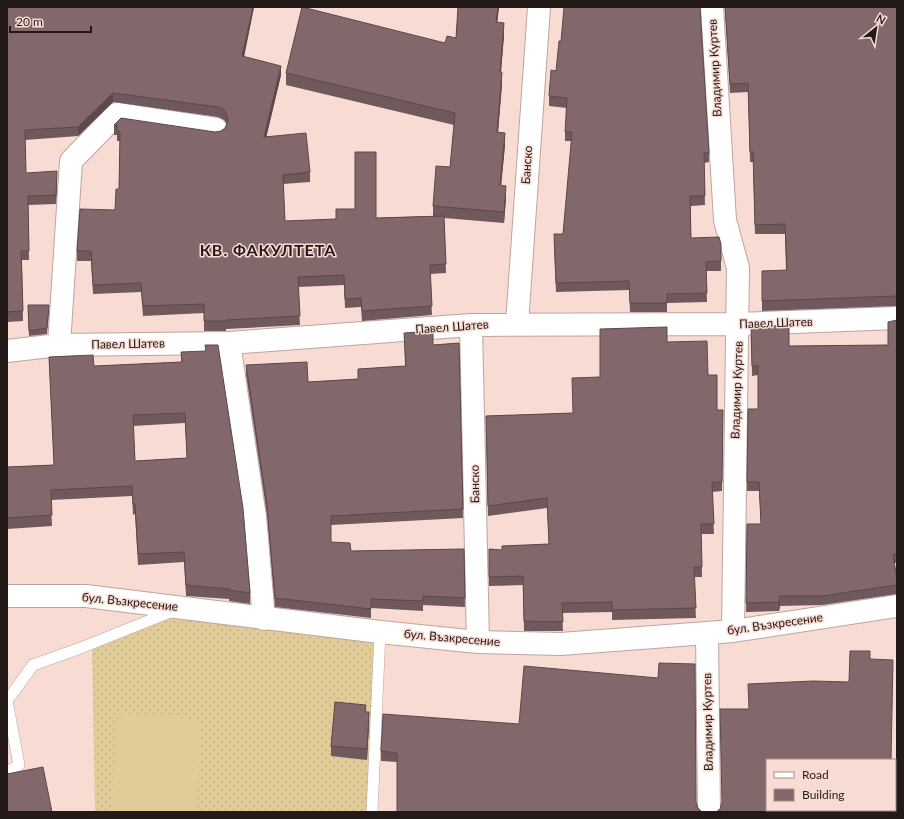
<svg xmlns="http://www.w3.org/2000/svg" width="904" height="819" font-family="Lato,sans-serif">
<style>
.grass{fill:url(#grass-dots)}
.pitch{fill:#e1cb99}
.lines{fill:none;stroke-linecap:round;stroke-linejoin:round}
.lane-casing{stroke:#bfa49c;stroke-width:12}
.street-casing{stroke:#bfa49c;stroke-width:24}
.secondary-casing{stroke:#bfa49c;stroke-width:24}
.lane{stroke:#fff;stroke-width:11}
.street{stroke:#fff;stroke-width:22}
.secondary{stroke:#fff;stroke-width:22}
.wall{fill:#70595c;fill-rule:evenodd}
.shaded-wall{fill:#5b494b}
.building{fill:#82686b;stroke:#5b494b;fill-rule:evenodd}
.labels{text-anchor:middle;stroke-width:3;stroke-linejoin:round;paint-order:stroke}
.street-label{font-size:12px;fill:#231916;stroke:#f8dcd4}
.district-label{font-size:16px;font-weight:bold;letter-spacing:1px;fill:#231916;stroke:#f8dcd4}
</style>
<defs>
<pattern id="grass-dots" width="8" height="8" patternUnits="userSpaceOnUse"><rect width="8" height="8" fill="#e1cb99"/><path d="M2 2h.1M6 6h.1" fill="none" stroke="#c1ae83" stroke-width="1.8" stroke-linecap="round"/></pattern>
</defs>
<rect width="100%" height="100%" fill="#f8dcd4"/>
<path class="grass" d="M181,608L380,632L372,812H95L92,647Z"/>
<path class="pitch" d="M118,714L201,719L196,812H112Z"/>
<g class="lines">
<defs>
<path id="lane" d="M7,772L19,765L7,701L33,665L78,649L173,611
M372,812L380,632"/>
<path id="street" d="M712,7L725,220L738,268L733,631
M517,324L539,7
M471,325L478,642
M229,343L255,517L264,619
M59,345L71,161L117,114L216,129
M7,351L59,345L229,343L471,325L739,324L897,318
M707,633L709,812"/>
<path id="secondary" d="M7,596H86L380,632L478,642L561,644L733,631L897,606"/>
</defs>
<use href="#lane" class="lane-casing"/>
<use href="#street" class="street-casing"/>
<use href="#secondary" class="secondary-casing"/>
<use href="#lane" class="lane"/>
<use href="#street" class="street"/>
<use href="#secondary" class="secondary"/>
</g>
<path class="wall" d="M7,7H254L244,57L281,75L266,137L310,172V182L283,184L285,221L433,216V206L450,167L454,125L286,85V73L445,43L456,38L458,7H499L497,22L504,35L501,72L502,84L498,132L505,145L501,185L506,197L504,223L444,218L446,273L430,274L432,315L362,321L361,307L345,308L344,285L298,287L300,325L226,329V331H204V313L143,316L141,292L93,294L91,261H77V251L115,210L119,189L120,141H117V135H114V125L215,132L221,131L225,128L227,124L224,120L218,117L113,102L78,136L25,140L26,173L57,181L56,204L28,205L29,260H22L23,321L7,322Z
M725,7H897V306L762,311V280L786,270L785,234H755L753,162H750L748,92L730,93Z
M561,41L709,153V162L704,163L705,205L691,206V238L721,261V271H706L707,302L667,303V312H630L629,290L556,292L554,243L563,234L572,141H565V132L567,108L549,106V96L556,71Z
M28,305L49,310L47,334L29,336Z
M897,320V563H894L897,580V594L822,605L780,606L779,611L746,612L747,524H761L759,491H747L748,409H758V375L752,376L751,327L789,346L888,345Z
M404,333L433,345L459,343L463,518L331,525V542L351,551L464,549L465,607L423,605V611L371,608V618L275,607L267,515L246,374V365L308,382L358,379V369L405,366Z
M667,342L708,375L717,410H723L722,491L712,492L714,534H701L702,577H694L696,618L612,620V612L562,613L563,631H524L523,585L489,586V549L502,550L549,544L547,508L488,516L486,416L573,413L600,377Z
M181,352L250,593V604L229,601V599L186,596L184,562L138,565L135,514L133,515L132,496L51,500L52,526L7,529V467L54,465L49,357L94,366L181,362ZM185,423L187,458L135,461L133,426Z
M695,664L398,806L397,762L381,761V751L519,724L658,678Z
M366,712L369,722L367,760L331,756V746Z"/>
<path class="shaded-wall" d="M253,7H254L242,66V56Z
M498,7H499L496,34V22Z
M504,23V35L500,83V72Z
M281,66V75L264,147V137Z
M502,72V84L497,144V132Z
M113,93V102L78,136V127Z
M505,133V145L500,197V185Z
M57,171V181L56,204V195Z
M506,186V197L504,223V212Z
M780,596V606L779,611V602Z
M369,712V722L367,760V749Z"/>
<path class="building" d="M7,7H253L242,56L281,66L264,137L306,133L310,172L283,175L285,221L336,219V209H355V152H376V218L444,216L446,264L430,265L432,306L362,311L361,298L345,299L344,275L298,277L300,316L226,320V321H204V304L143,306L141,283L93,285L91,251H77L80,209L115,210L116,189H119L120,132L117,131V125H114L121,118L215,132L221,131L225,128L228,121L227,115L224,110L218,107L113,93L78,127L25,130L26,173L57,171L56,195L28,196L29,251H21L23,311L7,312Z
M302,7L445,43L447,36L456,38L458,7H498L496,22L504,23L500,72H502L497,132L505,133L500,185L506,186L504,212L433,206L436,166L450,167L455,113L286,73Z
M564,7H700L709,153H704L705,196H690L691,238L719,237L721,244V261L706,262L707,293L667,294V303H630L629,281L556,283L554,234H563L572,132H565L567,98L549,96L551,70L556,71L559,41H561Z
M725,7H897V296L762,301V271L787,270L785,224L755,225L753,152H750L748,83L730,84Z
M28,305H49L47,328L29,331Z
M897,320V554H893L897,580V585L822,596H780L779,602L746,603L747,524H761L759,482H747L748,409H758V366H752L751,327L789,325V346L888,345V322Z
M667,327V342L707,341L708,375H717V410H723L722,482H712L714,524H701L702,567H694L696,608L612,610V602L562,603L563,622L524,621L523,576L489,577V549L502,550V546L549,544L547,498L488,506L486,416L573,413L572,378L600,377V329Z
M433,331V345L459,343L463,509L331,516V542L350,543L351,551L464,549L465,598L423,596V601L371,599V609L275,598L267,506L246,365L307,362L308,382L358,379V369L406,366L404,333Z
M205,345H218L243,508L250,593L229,590V589L186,585L184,552L138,554L135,504H133L132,486L51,490L52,515L7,518V467L54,465L49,357L93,355L94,366L182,362L181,352L206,351ZM185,413L187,458L135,461L133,415Z
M850,651H870V659L893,660L891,760H767V810H880V812H716L720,809L722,802L720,709H749L748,684L813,681L849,682Z
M659,663L695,664L696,802L698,808L702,812H397V753L381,751L383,714L519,724L524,666L658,678Z
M335,702L366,705L365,712H369L367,749L331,746Z
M43,767L52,812H7V774Z"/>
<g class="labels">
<g class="street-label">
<text transform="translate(715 68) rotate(-93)" y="4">Владимир Куртев</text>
<text transform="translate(527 165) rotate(-86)" y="4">Банско</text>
<text transform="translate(776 323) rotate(-2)" y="4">Павел Шатев</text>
<text transform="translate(452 327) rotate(-4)" y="4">Павел Шатев</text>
<text transform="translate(128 344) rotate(-1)" y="4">Павел Шатев</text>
<text transform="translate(737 390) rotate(-88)" y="4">Владимир Куртев</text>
<text transform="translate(475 484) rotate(-91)" y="4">Банско</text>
<text transform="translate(130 602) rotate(6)" y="4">бул. Възкресение</text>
<text transform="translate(775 624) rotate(-8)" y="4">бул. Възкресение</text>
<text transform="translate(452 638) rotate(5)" y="4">бул. Възкресение</text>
<text transform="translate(708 722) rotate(-91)" y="4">Владимир Куртев</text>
</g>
<g class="district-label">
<text x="268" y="256">КВ. ФАКУЛТЕТА</text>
</g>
</g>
<rect width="904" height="819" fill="none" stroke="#231916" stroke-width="16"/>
<rect x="766" y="759" width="130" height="52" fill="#f8dcd4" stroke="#a38e88"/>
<rect x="774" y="772" width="20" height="6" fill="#ffffff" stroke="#a38e88"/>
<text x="802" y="779" font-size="12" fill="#231916">Road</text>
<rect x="774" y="789" width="20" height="12" fill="#82686b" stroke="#a38e88"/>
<text x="802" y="799" font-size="12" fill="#231916">Building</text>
<g transform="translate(876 28) rotate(30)" stroke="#f8dcd4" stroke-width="3" paint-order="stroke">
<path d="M0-3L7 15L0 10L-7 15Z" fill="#231916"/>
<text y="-6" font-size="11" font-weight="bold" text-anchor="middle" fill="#231916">N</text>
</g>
<path d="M10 26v6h81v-6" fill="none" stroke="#231916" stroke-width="2"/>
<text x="16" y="26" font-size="12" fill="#231916" stroke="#f8dcd4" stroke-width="3" paint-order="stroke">20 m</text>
</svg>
